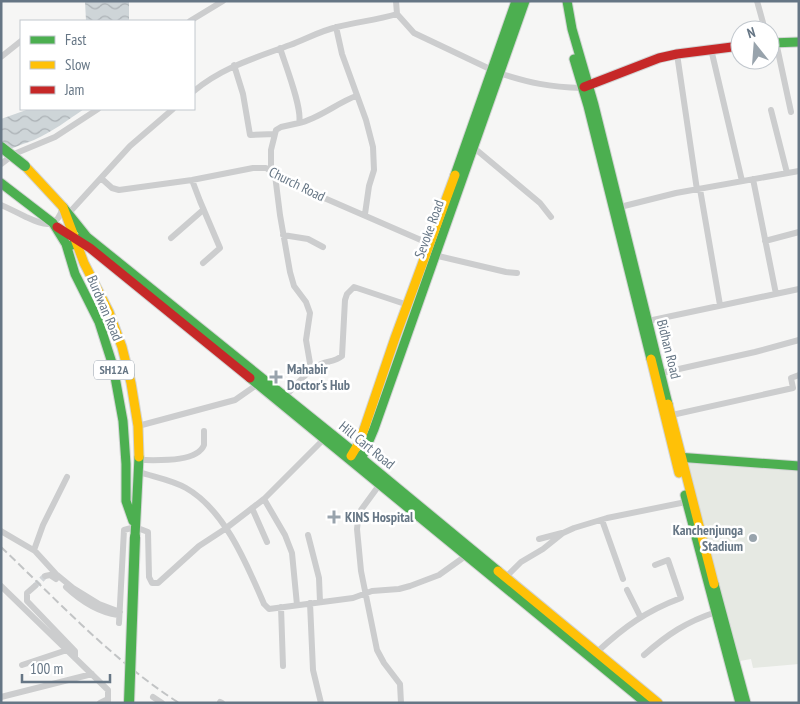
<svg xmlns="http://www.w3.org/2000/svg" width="800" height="704" font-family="'PT Sans Narrow',sans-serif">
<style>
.pitch{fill:#e6e9e3}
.water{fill:url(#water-waves)}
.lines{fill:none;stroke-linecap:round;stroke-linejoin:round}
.street-tunnel{stroke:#d2d6d9;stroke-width:6;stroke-dasharray:6 3;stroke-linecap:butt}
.fast-casing{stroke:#d2d4d4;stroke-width:11}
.slow-casing{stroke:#d2d4d4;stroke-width:11}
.jam-casing{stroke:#d2d4d4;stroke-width:11}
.street{stroke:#cccdce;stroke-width:6}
.fast{stroke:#4caf50;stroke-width:9}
.slow{stroke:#ffc107;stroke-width:9}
.jam{stroke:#c62828;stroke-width:9}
.rail{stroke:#c2c4c5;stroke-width:2;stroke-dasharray:8 4;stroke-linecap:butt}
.fast-bridge-casing{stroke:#d2d2d3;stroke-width:12;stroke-linecap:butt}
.fast-bridge{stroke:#4caf50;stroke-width:10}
.poi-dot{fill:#98a3ac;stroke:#fff;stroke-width:2}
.labels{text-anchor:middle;stroke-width:5;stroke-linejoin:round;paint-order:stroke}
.shield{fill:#fff;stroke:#949faa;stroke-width:1}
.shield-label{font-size:12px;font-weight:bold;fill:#667685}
.street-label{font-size:14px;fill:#667685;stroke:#fff}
.poi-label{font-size:14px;font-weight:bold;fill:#667685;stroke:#fff;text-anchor:start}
</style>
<defs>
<pattern id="water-waves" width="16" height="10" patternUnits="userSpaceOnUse" patternTransform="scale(1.25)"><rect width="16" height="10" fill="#ced5d8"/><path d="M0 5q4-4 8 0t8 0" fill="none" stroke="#abb1b5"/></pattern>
</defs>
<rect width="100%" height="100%" fill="#f6f6f5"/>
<path class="pitch" d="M685,460L799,469V664L753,668L751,659L740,661Z"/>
<path class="water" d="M85,1H129V21H86Z
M29,109H84C68,120 52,132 34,140C22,145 11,147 1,155V119Z"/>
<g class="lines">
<path class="street-tunnel" d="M35,586L45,576"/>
<defs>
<path id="fast" d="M567,1L572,29L594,105L668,404
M770,43L799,42
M574,59L588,106L651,359
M455,175L516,1
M1,183L53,223L66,244L75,274L99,322L113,366L123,421L126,464V501L133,521
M63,207L87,237L354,452L498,571
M72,245L84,235
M250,378L646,703
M677,457L799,466
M360,462L374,429L525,1
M685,495L740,703
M135,537L139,457
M714,584L746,703"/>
<path id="slow" d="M25,166L63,207L84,263L109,312L122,347L131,383L138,426L139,457
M651,359L679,473
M668,404L714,584
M351,456L360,441L395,338L455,175
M498,571L658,703"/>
<path id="jam" d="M584,87L659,58L677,54L740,46
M57,227L90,248L250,378"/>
</defs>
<use href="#fast" class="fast-casing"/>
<use href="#slow" class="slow-casing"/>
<use href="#jam" class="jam-casing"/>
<path class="street" d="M396,1L397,14L414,33L492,70
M757,1L765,30
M190,21L223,1
M336,27L342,54L366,120L373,147L374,170L369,186L365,214
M776,42L791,112
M711,49L742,181
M677,54L697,190
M1,57L21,41
M234,65L243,94L250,135L275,134
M499,73C530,83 549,87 582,88
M194,91C223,67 255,58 290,45C306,39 320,31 337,27C357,22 377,20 397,14
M771,110L787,173
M299,123C318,119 337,103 356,96
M473,147L540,203L551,217
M1,164L14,154L55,137L98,109
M271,172V150L276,130L281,127L299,123C303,109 285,64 280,48
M275,175L280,215L290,272L294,286L306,302L310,313L306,340L311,369
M102,179L112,188L119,190L192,180L253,168H266L292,184L430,244
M753,179L776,294
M192,180L200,201L220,248L203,263
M700,189L720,305
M1,205C10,209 18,213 26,217C44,225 56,231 63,207
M616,208L676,193L799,171
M69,213L130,146L173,109
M283,235L308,239L323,247
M171,238L203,210
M765,241L799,232
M434,255L506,272L517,273
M648,321L799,289
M661,373L755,352L799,340
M285,396C295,387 305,373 317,366C325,361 335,362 342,356L345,300L347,294L354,287L408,305
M672,415L793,388L791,378L799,375
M138,426L235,400L258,384
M139,460C156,460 197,463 204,445V431
M139,472C154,477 172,480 186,488C225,510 247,565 264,604L269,609L353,598L372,591L399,589L410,586L439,575L467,555
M380,484L361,510L358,520L357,529L361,571L377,650L384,663L400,684L401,703
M264,499L285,535L292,553L297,605
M252,508L267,542
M602,520L623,579
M1,531L35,551L56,574L73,588L99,604L120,612
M308,535L319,578L320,602
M539,539L562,533
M34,550L43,525L67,477
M45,576L50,575L56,579
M506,577L521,562L543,549L563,533L574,528L607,518L686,502
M1,586L108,690V703
M35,586L27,593V601L75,651V658
M66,587C81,601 97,612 118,615
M627,590L640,616
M310,603L313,670L321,703
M281,607L283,666
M119,623L124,530L135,527L148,532L149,577L152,583H158L199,546L225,529L264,499L325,438
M597,652C624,627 646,611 681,598L668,560L655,565
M644,655C668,634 686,622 716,612
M22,665L67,650
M1,697L92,674
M153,697L162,703
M220,702L222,703
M100,703L108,699"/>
<use href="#fast" class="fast"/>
<use href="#slow" class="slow"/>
<use href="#jam" class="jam"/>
<path class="rail" d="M1,547C58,601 112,660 179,703"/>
<defs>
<path id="fast-bridge" d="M1,147L25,166
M129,703L135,537"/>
</defs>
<use href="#fast-bridge" class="fast-bridge-casing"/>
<use href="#fast-bridge" class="fast-bridge"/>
</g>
<g class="poi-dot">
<path d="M273.5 369.5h5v5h5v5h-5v5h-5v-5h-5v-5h5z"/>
<path d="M331.5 509.5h5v5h5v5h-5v5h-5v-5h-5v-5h5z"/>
<circle cx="753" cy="538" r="5"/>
</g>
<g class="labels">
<rect class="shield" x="94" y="360.5" width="40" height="19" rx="4"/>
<g class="shield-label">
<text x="114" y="374">SH12A</text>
</g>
<g class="street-label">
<text transform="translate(297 184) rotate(26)" y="5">Church Road</text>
<text transform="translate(429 229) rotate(-70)" y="5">Sevoke Road</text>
<text transform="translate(105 308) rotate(67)" y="5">Burdwan Road</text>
<text transform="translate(669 349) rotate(76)" y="5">Bidhan Road</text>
<text transform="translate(367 445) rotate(39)" y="5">Hill Cart Road</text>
</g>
<g class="poi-label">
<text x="287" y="374">Mahabir<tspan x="287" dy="16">Doctor's Hub</tspan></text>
<text x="345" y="522">KINS Hospital</text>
<text x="743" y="535" text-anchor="end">Kanchenjunga<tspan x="743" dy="16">Stadium</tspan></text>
</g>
</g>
<rect width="800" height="704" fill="none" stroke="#667685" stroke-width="5"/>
<rect x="20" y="20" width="175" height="90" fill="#ffffff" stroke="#c2c8ce"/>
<rect x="30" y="36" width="25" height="8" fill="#4caf50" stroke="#c2c8ce"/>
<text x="65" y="45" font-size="15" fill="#667685">Fast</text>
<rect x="30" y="61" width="25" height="8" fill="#ffc107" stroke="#c2c8ce"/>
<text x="65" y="70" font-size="15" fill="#667685">Slow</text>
<rect x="30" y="86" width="25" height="8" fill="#c62828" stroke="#c2c8ce"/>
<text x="65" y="95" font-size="15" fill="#667685">Jam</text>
<g transform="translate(755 45) rotate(343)"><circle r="24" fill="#ffffff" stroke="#c2c8ce"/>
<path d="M0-4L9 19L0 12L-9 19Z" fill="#98a3ac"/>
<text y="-8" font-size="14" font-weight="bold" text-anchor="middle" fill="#667685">N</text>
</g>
<path d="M22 674v8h88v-8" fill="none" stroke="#667685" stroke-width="2.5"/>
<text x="30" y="674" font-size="15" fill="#667685" stroke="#ffffff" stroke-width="4" paint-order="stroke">100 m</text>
</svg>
